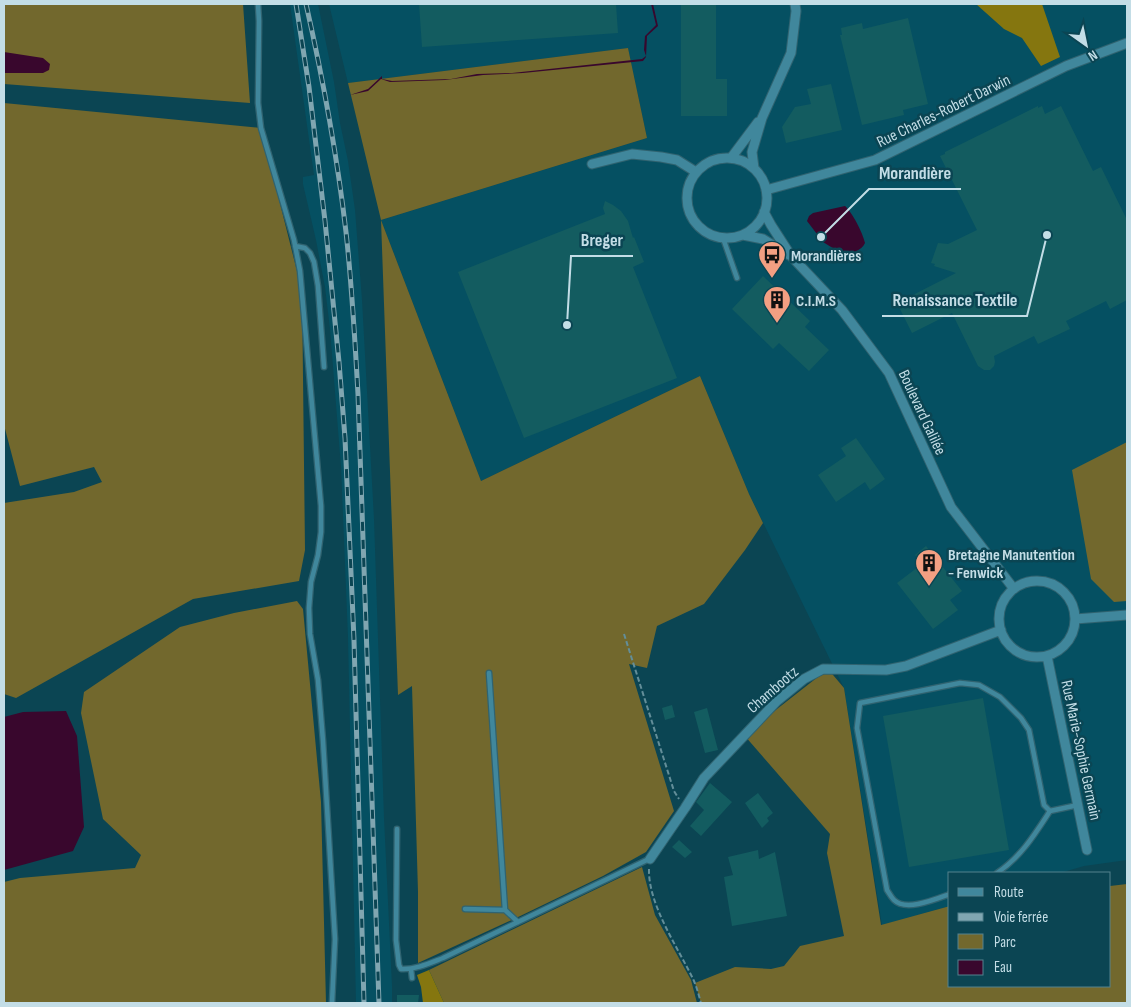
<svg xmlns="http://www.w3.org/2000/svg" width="1131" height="1007" font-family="'Sofia Sans Condensed',sans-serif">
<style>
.built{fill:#055062}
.green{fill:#72682d}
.forest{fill:#85760f}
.water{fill:#39072d}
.building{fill:#135c60}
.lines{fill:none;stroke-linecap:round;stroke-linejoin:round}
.lane-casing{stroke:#306370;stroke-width:7}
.street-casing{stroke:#306370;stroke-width:11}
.path{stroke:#638e99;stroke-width:2;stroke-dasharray:5 2.5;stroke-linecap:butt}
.lane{stroke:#40879c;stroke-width:4.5}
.street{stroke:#40879c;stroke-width:9}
.rail-casing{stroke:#80a6b1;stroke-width:5}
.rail{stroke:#0b4553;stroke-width:3;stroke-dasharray:9;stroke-linecap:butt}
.labels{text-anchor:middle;stroke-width:5;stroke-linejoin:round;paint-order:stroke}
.street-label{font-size:16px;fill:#c3dde6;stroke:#0b4553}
.poi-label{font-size:16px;font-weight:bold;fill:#c3dde6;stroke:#0b4553;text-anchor:start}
.leader{fill:none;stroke:#c3dde6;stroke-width:2}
.callout-dot{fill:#c3dde6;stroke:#0b4553;stroke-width:2}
.callout-label{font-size:18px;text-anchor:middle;font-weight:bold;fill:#c3dde6;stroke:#0b4553;stroke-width:5;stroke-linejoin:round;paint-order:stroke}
</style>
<rect width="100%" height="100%" fill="#0b4553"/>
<path class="built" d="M290,4H318L334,82L340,123L348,161L355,210L362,300L374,519L384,818L392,986V1003H356L348,637L341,467L330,329L325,287L316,240L303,184V177L314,175Z
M329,4H1127V860L1084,866L1060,873H950V906L882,925L844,688L749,494L700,376L481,481L381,220L647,138L628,48L348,83Z"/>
<path class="green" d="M4,4H243L250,103L4,84Z
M628,48L647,138L381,220L481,481L700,376L749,494L763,523L745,550L704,604L657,626L647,668L629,664L674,811L646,852L603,876L514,919L418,963V892L412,686L398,695L381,220L348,83Z
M4,103L261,128L302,291L305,550L299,581L193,599L16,698L4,694V503L74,492L102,482L94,467L20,486L4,425Z
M1127,442V601L1114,602L1091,579L1072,470Z
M297,601L303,609L321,802L326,1003H4V882L20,878L135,868L141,855L103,819L81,713L84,692L180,627L234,613Z
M828,669L844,688L881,925L950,906V986H1110V886L1127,884V1003H701L695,983L735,967L771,969L784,966L800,946L844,936L827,853L830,834L744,735Z
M642,867L655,915L691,980L697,1003H444L429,970Z"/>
<path class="forest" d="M976,4H1042L1060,57L1041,66L1022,38L1004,29Z
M429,970L444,1003H423L421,987L417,975Z"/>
<path class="water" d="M651,4H653L658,26L647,36L646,57L643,61L523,73L483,75L445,80L390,82L381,79L368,91L350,95L368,89L382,76V79L392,81L451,79L477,74L512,73L642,59L646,56L644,50L645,36L656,25Z
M4,52L43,58L50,64L49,70L43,73H4Z
M845,206C852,212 863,233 865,243C862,250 852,254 844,255L823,242L807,221L809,216L813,213Z
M66,711L77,736L84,827L73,851L4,870V717L23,712Z"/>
<path class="building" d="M419,4H616L618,33L422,47Z
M681,4H716V79H727V116H681Z
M908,18L928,104L903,110L904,115L862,125L840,35H842L841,28L862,23L863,29Z
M831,84L842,130L786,143L782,127L795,107L811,104L807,89Z
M1038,106V108L1042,106L1045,114L1061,106L1093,171L1101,167L1127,220V300L1110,309L1106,301L1066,321L1070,329L1038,344L1034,336L994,356L995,362L994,366L990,370H984L978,366L952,313L912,333L897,303L956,273L934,266L935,264L931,263L938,243L948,244L977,230L940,156L945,154V152Z
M605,201L613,205L621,211L628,221L633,238L634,237L644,262L633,267L677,378L524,438L458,272L605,214L603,208Z
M763,276L810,321L805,327L829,350L809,371L779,343L773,349L732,309Z
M856,438L885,479L870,490L865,482L836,502L818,475L846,456L841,448Z
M926,546L962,591L950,600L958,610L933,629L897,583L922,564L915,555Z
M983,698L1009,850L909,867L883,716Z
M672,705L675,717L665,720L662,708Z
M707,708L718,750L705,753L694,712Z
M710,783L732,802L701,836L690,826L704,810L696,802Z
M758,793L773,813L767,818L769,821L762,828L745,803Z
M679,840L692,852L685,858L672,847Z
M758,850L759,859L775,852L787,916L732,926L724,877L733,875L728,857Z
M397,995H419L418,1003H397Z"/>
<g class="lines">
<defs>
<path id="lane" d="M258,4L259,21L258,103L261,128L294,240L300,271L321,506V532L318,555L311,582L309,608L310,634L318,680L323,741L335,939L332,1003
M723,238L737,278
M295,246L305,248L310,253L314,262L318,286L324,367
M489,673L505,910L518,922
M397,829L396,940L399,965L401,969C415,970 430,963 443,958L649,859
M997,873C1021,857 1035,834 1050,811L1078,805
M950,894C936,899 906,912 894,900C891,897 889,893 887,890L857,728L860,703L960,683L979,685L1000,697L1021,718L1029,730L1044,805L1050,811
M465,909L505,910
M411,969L412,978"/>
<path id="street" d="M731,158L758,122
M687 198a40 40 0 1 1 80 0a40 40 0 1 1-80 0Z
M592,164L632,154L661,157L677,160L696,172
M754,168L752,152L762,118L791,53L796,11L795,4
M766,190L875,160L1066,66L1127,43
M764,212L771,225L791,256L842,310L889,373L951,507L1014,589
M743,235L763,239L789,255
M999 619a38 38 0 1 1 76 0a38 38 0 1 1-76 0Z
M1075,619L1127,615
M1047,656L1087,850
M650,859L685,808L704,778L777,701L804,679L823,669L886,670L906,666L1001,630"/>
</defs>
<use href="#lane" class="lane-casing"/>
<use href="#street" class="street-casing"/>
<path class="path" d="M624,634L674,791L679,799
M649,869C648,905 679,949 694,981C697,988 699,996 701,1003"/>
<use href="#lane" class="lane"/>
<use href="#street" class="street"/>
<defs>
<path id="rail" d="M296,4L309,87L325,221L339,362L345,438L354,640L364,1003
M306,4C323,79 337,155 346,232C352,286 355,340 358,394L379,1003"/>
</defs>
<use href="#rail" class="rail-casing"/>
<use href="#rail" class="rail"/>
</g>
<defs>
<symbol id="bus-pin" viewBox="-11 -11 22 30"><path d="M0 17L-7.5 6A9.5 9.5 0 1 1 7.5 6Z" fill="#f39f82" stroke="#0b4553"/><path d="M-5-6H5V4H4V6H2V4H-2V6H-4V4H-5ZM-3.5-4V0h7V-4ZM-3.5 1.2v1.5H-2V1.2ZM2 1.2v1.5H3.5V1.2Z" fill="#111"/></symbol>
<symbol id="building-pin" viewBox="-11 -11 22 30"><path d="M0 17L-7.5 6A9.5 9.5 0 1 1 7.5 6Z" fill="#f39f82" stroke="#0b4553"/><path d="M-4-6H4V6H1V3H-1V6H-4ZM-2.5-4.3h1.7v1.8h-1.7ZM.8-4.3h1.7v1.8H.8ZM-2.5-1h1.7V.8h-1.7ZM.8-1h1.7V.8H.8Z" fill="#111"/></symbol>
</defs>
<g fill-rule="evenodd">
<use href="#bus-pin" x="756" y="239" width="32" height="43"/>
<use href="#building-pin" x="761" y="284" width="32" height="43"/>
<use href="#building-pin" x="913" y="547" width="32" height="43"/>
</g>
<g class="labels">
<g class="street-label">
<text transform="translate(943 110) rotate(-26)" y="6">Rue Charles-Robert Darwin</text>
<text transform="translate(923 412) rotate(65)" y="6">Boulevard Galilée</text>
<text transform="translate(772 689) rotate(-41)" y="6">Chambootz</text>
<text transform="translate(1082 750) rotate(78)" y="6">Rue Marie-Sophie Germain</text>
</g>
<g class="poi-label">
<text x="791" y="261">Morandières</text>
<text x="796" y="306">C.I.M.S</text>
<text x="948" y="560">Bretagne Manutention<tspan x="948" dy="18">- Fenwick</tspan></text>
</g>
</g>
<path class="leader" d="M821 237L869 189H961M567 325L571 256H633M1047 235L1027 316H882"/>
<g class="callout-dot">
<circle cx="821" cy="237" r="5"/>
<circle cx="567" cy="325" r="5"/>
<circle cx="1047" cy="235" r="5"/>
</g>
<g class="callout-label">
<text x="915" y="179">Morandière</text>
<text x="602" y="246">Breger</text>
<text x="955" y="306">Renaissance Textile</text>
</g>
<rect width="1131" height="1007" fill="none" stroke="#c3dde6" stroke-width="10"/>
<rect x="948" y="872" width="162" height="115" fill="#0b4553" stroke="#55828e"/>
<rect x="958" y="888" width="25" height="8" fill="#40879c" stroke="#55828e"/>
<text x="994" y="897" font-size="15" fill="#c3dde6">Route</text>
<rect x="958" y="913" width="25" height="8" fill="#80a6b1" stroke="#55828e"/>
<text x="994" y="922" font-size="15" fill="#c3dde6">Voie ferrée</text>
<rect x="958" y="934" width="25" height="15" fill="#72682d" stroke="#55828e"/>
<text x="994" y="947" font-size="15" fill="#c3dde6">Parc</text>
<rect x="958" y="960" width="25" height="15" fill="#39072d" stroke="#55828e"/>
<text x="994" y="972" font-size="15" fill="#c3dde6">Eau</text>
<g transform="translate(1086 45) rotate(147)" stroke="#0b4553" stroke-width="4" paint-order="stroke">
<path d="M0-4L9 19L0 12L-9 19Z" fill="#c3dde6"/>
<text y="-8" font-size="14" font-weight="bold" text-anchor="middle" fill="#c3dde6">N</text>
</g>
</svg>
